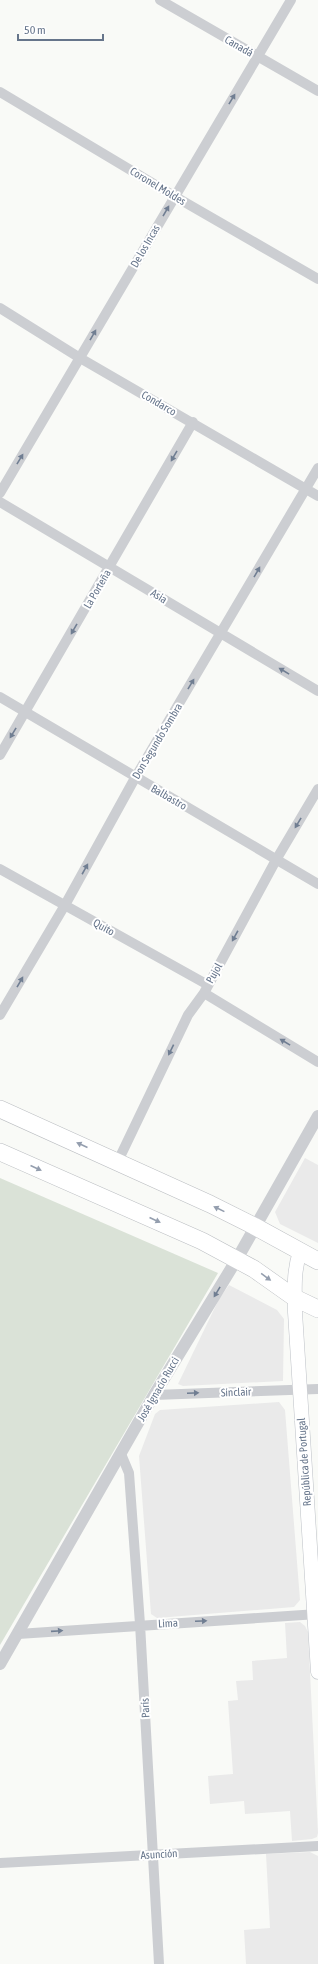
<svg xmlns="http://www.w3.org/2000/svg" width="318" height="1964" font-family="'Asap Condensed',sans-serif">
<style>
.built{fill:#eaeaea}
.green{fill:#dae2d7}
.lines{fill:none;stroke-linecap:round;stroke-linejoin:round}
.secondary-casing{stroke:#bdc1c7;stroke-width:15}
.trunk-casing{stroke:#bbbec2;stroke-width:18}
.minor{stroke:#ccced2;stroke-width:10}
.tertiary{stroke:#ccced2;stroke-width:12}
.secondary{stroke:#fff;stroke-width:14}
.trunk{stroke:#fff;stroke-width:17}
.oneway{fill:#707e92}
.oneway2{fill:#949eae}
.labels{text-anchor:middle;stroke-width:4;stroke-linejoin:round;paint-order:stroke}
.street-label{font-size:11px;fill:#66758b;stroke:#fff}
</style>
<rect width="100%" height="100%" fill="#f9faf7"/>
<path class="built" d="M305,1158L318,1165V1243L280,1224L275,1212Z
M229,1285L277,1310L284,1319L283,1381L183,1386L178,1384L219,1299Z
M279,1402L285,1410L300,1600L294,1607L157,1618L151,1614L139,1456L155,1414L160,1410Z
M300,1622L305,1626L308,1632L318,1833L317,1837L312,1839L292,1841L290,1811L245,1814L244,1801L210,1804L208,1776L233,1774L228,1701L238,1700L236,1681L253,1680L252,1661L287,1658L285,1623Z
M310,1852L318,1856V1964H246L244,1930L270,1928L266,1854Z"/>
<path class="green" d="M0,1178L218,1273L0,1645Z"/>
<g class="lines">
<defs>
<path id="secondary" d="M300,1252C293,1272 295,1292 295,1312L318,1672"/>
<path id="trunk" d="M0,1109L210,1204L254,1226L318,1261
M0,1152L202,1241L254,1269L295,1298L318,1309"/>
</defs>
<use href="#secondary" class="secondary-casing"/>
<use href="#trunk" class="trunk-casing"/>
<path class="minor" d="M160,0L318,91
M0,92L174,196L318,279
M0,308L80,358L318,496
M0,493L291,0
M0,502L318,691
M0,697L318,884
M0,755L193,422
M0,869L208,985
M204,993L318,1062
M0,1015L65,905L135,778L318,468
M118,1161L188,1015L204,993L276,860L318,789
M154,1395L318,1389
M121,1454L129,1473L140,1624L159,1964
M18,1634L318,1614
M0,1863L318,1846"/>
<path class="tertiary" d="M0,1664L154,1395L237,1259L318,1116"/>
<use href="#secondary" class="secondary"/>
<use href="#trunk" class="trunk"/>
</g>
<defs><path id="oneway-solid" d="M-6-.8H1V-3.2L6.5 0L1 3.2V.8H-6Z"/></defs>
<g class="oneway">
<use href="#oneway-solid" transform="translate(232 99) rotate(-59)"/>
<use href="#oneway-solid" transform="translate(166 211) rotate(-60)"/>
<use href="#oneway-solid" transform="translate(93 335) rotate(-60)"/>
<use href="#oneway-solid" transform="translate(174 456) rotate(120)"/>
<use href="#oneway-solid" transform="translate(20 459) rotate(-59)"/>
<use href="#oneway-solid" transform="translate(257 572) rotate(-60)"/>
<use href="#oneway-solid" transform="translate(74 629) rotate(120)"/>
<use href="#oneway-solid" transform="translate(284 671) rotate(-149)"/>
<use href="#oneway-solid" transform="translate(191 684) rotate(-59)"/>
<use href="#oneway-solid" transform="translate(13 733) rotate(121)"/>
<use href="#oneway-solid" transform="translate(298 823) rotate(121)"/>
<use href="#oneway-solid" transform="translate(85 869) rotate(-61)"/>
<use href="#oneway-solid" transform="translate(235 936) rotate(119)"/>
<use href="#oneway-solid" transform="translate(20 982) rotate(-60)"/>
<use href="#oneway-solid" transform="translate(285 1042) rotate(-149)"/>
<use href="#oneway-solid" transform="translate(171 1050) rotate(116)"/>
<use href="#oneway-solid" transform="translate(217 1292) rotate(121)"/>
<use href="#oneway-solid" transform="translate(193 1393) rotate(-2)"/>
<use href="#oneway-solid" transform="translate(201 1621) rotate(-3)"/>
<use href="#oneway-solid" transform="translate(57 1631) rotate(-4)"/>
</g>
<g class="oneway2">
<use href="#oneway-solid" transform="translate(82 1145) rotate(-156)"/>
<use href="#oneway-solid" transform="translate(36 1168) rotate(24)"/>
<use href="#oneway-solid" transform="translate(219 1209) rotate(-154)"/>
<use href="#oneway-solid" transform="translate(155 1220) rotate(24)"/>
<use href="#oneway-solid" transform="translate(266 1277) rotate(36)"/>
</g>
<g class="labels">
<g class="street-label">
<text transform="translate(239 46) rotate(30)" y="4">Canadá</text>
<text transform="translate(158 186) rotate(31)" y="4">Coronel Moldes</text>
<text transform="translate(145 246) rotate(-60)" y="4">De los Incas</text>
<text transform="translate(159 403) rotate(30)" y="4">Condarco</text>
<text transform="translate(97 589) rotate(-60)" y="4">La Porteña</text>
<text transform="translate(159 596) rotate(31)" y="4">Asia</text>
<text transform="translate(157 741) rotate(-59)" y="4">Don Segundo Sombra</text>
<text transform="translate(169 797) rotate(30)" y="4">Balbastro</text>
<text transform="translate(104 927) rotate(29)" y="4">Quito</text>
<text transform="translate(214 973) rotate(-61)" y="4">Pujol</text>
<text transform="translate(158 1389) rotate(-60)" y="4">José Ignacio Rucci</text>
<text transform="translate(236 1392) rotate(-2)" y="4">Sinclair</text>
<text transform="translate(304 1462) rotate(-94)" y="4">República de Portugal</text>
<text transform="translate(168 1623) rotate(-3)" y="4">Lima</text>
<text transform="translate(145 1708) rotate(-93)" y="4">París</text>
<text transform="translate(159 1854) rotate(-3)" y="4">Asunción</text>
</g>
</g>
<path d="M18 34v6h85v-6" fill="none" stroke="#66758b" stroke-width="2"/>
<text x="24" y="34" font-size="12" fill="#66758b" stroke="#ffffff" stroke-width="3" paint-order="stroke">50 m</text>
</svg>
